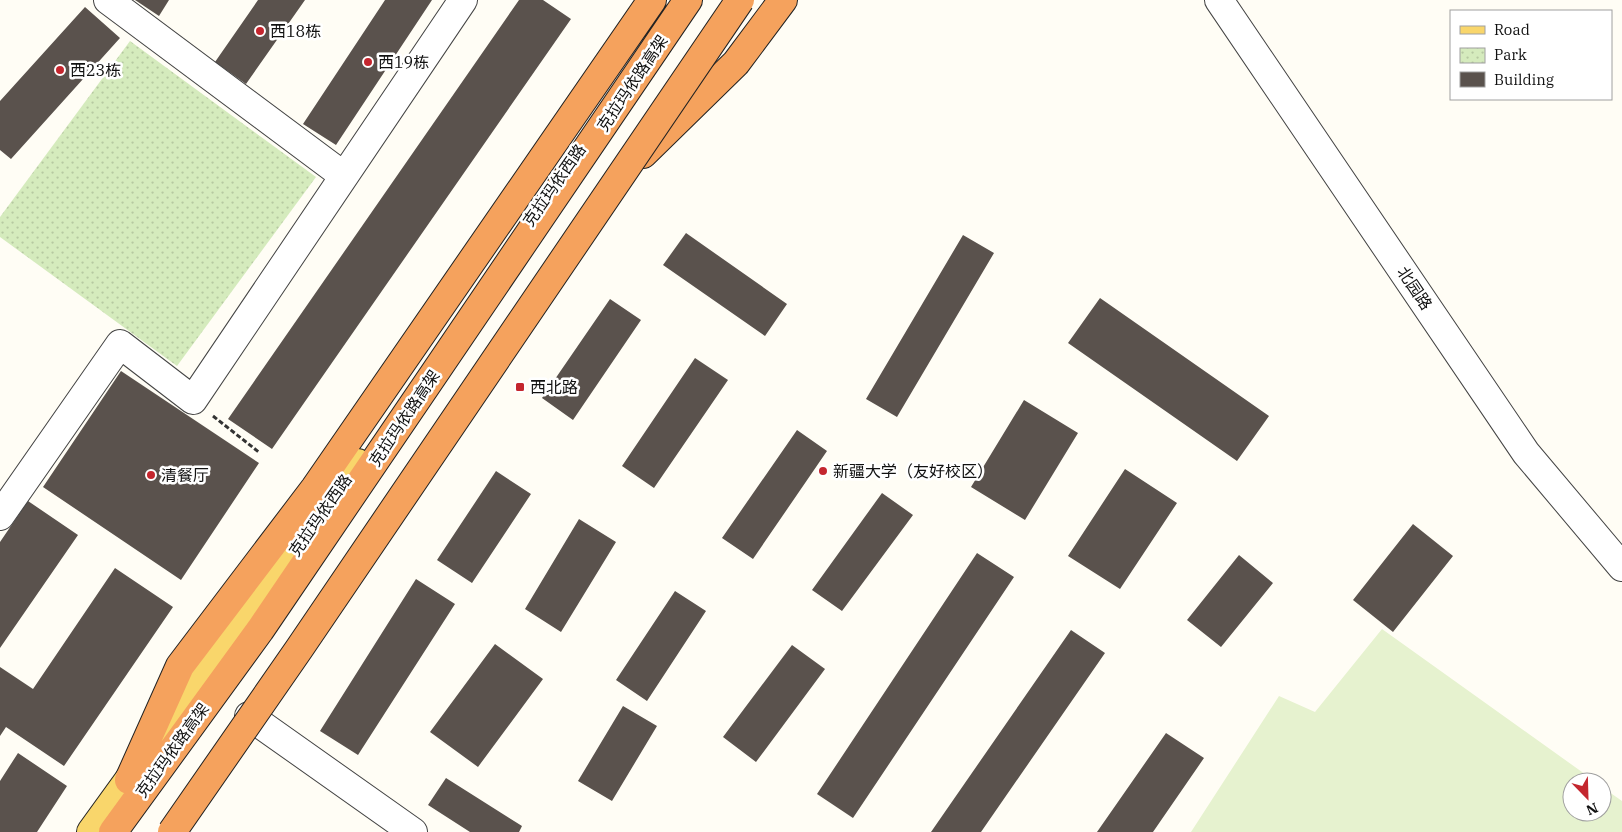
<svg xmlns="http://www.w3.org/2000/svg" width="1622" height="832" font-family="'IBM Plex Serif','Noto Sans SC',serif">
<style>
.park{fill:url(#park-dots)}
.pitch{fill:#e6f2cf}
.building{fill:#5a524d}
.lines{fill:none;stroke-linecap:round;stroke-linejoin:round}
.minor-casing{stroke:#444;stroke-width:30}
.major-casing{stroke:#222;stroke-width:30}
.highway-casing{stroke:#222;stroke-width:30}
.path{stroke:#333;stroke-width:3;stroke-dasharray:5 2.5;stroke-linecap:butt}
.minor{stroke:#fff;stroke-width:28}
.major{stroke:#f9d66b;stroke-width:28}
.highway{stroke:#f5a25d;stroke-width:28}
.highway-bridge-casing{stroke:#222;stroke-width:30;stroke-linecap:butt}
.highway-bridge{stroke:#f5a25d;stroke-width:28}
.poi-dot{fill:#c4262e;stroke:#fff;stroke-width:2}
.labels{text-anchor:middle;stroke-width:5;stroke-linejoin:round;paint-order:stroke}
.poi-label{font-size:16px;fill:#111;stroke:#fff;text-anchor:start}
.street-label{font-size:16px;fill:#111;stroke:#fff}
</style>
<defs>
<pattern id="park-dots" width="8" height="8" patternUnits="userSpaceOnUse" patternTransform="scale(1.25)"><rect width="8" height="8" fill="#d5ebbd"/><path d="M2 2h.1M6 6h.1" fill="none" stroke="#b6c8a1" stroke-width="1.8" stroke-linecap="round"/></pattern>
</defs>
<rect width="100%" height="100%" fill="#fffdf5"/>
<path class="park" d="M130,41L316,177L177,366L0,237V217Z"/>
<path class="pitch" d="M1382,629L1596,782H1572V812H1602V787L1622,801V832H1191L1279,696L1315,712Z"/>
<path class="building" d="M135,0H169L159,16Z
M258,0H305L246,84L215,62Z
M385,0H432L336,145L303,124Z
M519,0H543L571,19L272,449L228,419Z
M85,7L120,38L11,159L0,150V101Z
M686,233L787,304L765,336L663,265Z
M963,235L994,253L897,417L866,399Z
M1100,298L1269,416L1237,461L1068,343Z
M610,299L641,320L573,420L542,398Z
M695,358L728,380L654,488L622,466Z
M121,371L259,463L181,580L43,487Z
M1024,400L1078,433L1025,520L971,487Z
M797,430L827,451L753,559L722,538Z
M1125,469L1177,503L1120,589L1068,556Z
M496,471L531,494L472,583L437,560Z
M882,493L913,515L842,611L812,590Z
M28,501L78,535L0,648V542Z
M579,519L616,542L561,632L525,609Z
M1413,524L1453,556L1393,632L1353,600Z
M977,553L1014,577L853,818L817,794Z
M1239,555L1273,583L1221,647L1187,620Z
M115,568L173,607L64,766L6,727L0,736V667L33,689Z
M416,579L455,604L358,755L320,731Z
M675,591L706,611L647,701L616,680Z
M1071,630L1105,653L981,832H931Z
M495,644L543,679L478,767L430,732Z
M792,645L825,669L756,762L723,737Z
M623,706L657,726L612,801L578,781Z
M1166,733L1204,758L1153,832H1097Z
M18,753L67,786L37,832H0V781Z
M446,778L522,826L519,832H470L428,805Z"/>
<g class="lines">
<defs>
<path id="minor" d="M108,0L344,176
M1219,0L1526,453L1622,567
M0,516L120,344L193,400L463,0
M249,716L413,832"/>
<path id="major" d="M91,832L358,463"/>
<path id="highway" d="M643,154L736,63L783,0
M129,780L180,666L315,488L652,0
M113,832L260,630L688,0"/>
</defs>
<use href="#minor" class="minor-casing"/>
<use href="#major" class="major-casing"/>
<use href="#highway" class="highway-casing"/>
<path class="path" d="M213,416L260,453"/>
<use href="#minor" class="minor"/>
<use href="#major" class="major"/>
<use href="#highway" class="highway"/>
<defs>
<path id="highway-bridge" d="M172,832L299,649L740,0"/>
</defs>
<use href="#highway-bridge" class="highway-bridge-casing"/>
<use href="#highway-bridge" class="highway-bridge"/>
</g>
<g class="poi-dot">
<circle cx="260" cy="31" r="5"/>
<circle cx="368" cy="62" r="5"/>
<circle cx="60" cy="70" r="5"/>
<rect x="515" y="382" width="10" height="10" rx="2.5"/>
<circle cx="823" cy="471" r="5"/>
<circle cx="151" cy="475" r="5"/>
</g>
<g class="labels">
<g class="poi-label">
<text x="270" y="37">西18栋</text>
<text x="378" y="68">西19栋</text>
<text x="70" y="76">西23栋</text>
<text x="530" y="393">西北路</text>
<text x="833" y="477">新疆大学（友好校区）</text>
<text x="161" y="481">清餐厅</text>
</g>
<g class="street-label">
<text transform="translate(632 83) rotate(-56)" y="6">克拉玛依路高架</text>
<text transform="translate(554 185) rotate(-55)" y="6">克拉玛依西路</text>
<text transform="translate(1415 288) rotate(56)" y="6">北园路</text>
<text transform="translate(404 418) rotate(-56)" y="6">克拉玛依路高架</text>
<text transform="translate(320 515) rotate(-55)" y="6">克拉玛依西路</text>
<text transform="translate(172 750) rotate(-54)" y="6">克拉玛依路高架</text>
</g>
</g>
<rect x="1450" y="10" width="162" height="90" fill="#ffffff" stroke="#a0a0a0"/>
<rect x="1460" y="26" width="25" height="8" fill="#f9d66b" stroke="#a0a0a0"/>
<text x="1494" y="35" font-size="15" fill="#111111">Road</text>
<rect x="1460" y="48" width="25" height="15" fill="url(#park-dots)" stroke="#a0a0a0"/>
<text x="1494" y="60" font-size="15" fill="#111111">Park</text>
<rect x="1460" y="72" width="25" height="15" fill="#5a524d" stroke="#a0a0a0"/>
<text x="1494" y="85" font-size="15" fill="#111111">Building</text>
<g transform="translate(1587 797) rotate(157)"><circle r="24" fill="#ffffff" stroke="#a0a0a0"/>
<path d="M0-4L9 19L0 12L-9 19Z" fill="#c4262e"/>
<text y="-8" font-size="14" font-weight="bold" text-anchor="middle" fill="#111111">N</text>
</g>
</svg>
